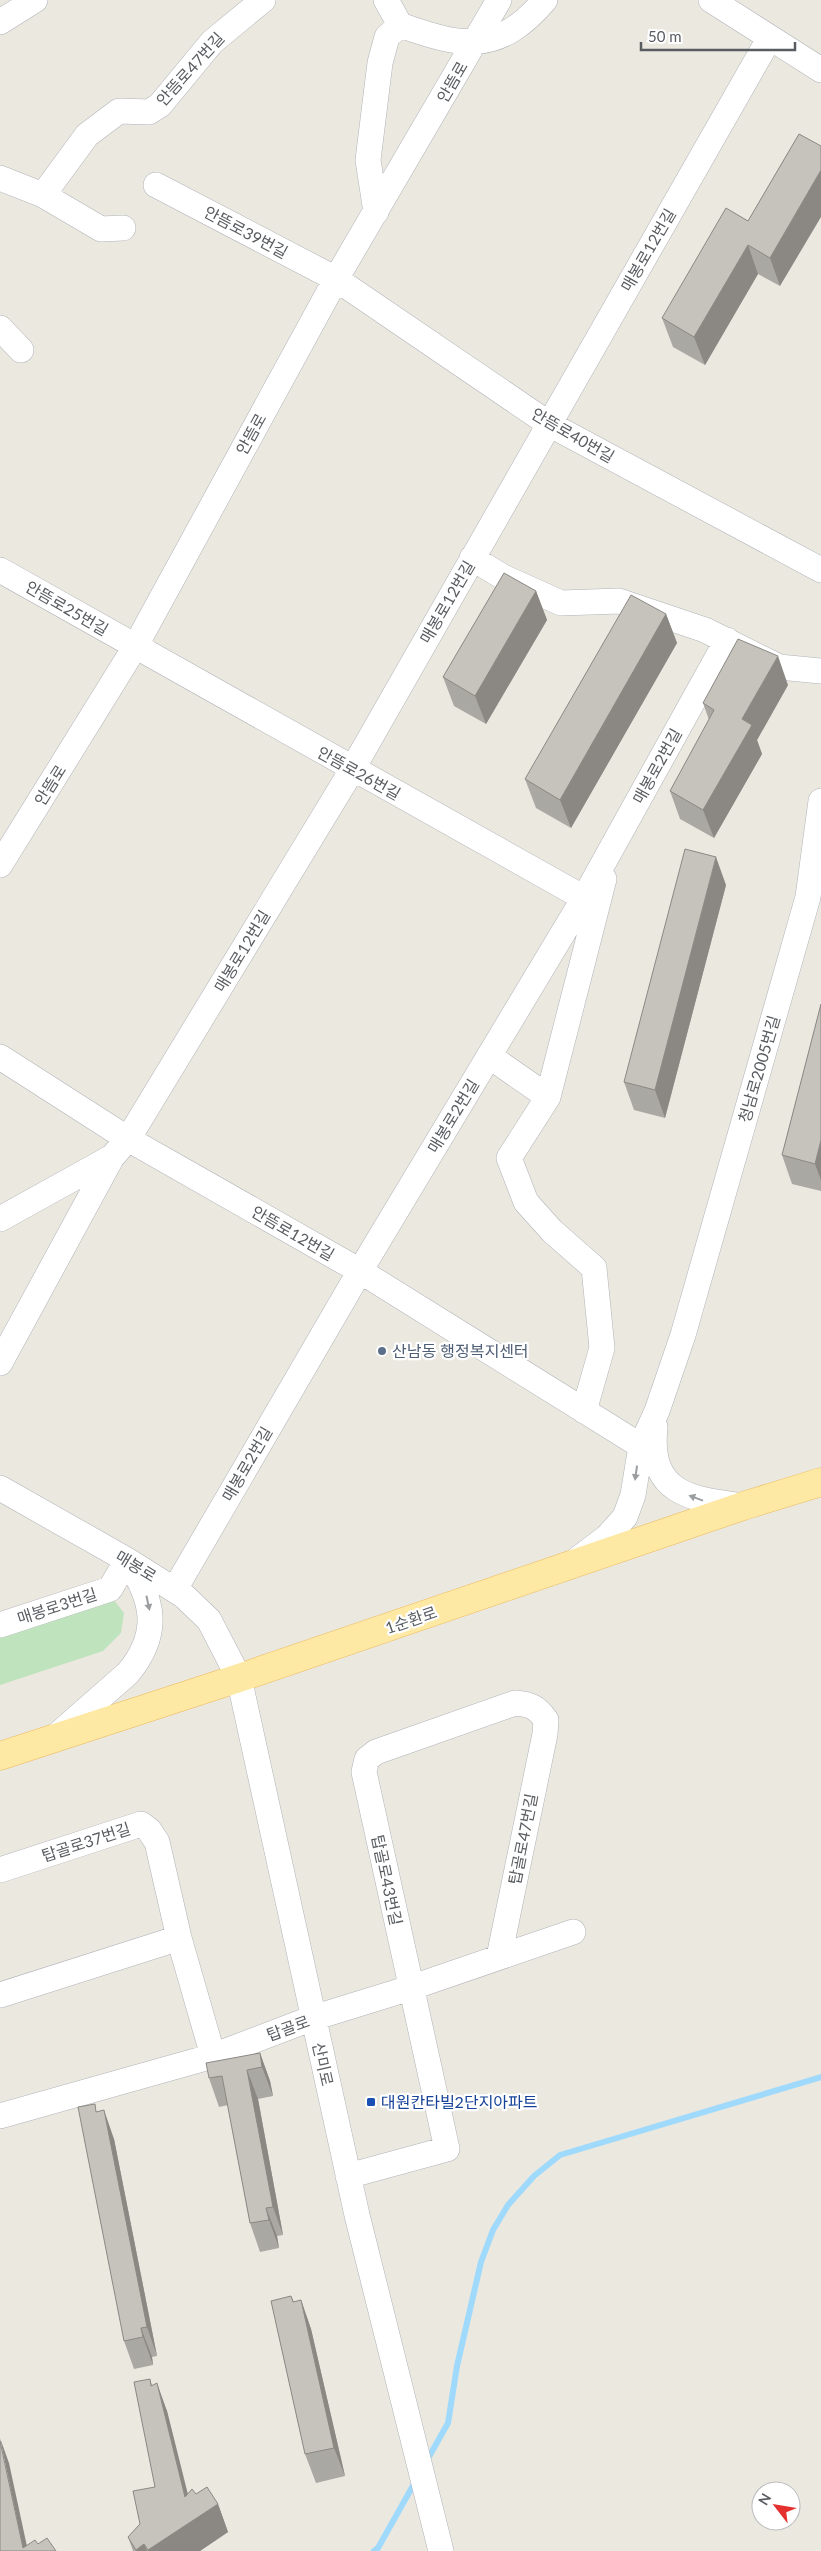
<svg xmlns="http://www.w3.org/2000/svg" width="821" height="2551" font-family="Lato,'Noto Sans KR',sans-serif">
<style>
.green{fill:#bfe3bc}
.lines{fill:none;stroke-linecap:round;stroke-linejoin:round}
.stream{stroke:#9fdafc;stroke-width:6}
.minor-casing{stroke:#b1b3b8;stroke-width:26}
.major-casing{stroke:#edb958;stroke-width:29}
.minor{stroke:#fff;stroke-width:25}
.major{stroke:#fde8a4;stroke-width:28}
.wall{fill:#aaa8a3}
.shaded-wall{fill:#8b8884}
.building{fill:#c6c3bd;stroke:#8b8884}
.oneway{fill:#9b9ea0}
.service-dot{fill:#5c6f8a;stroke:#fff;stroke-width:2}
.transit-dot{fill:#1a4fb4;stroke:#fff;stroke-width:2}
.labels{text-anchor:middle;stroke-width:4.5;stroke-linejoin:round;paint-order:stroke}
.street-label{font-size:16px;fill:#595d61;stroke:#fff}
.service-label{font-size:16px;fill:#4e5e75;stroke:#fff;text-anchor:start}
.transit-label{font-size:16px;fill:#164399;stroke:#fff;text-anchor:start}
</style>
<rect width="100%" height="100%" fill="#ebe8e0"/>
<path class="green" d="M113,1599L124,1613L121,1633L103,1651L0,1685V1631Z"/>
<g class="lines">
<path class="stream" d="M426,2462L448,2423L457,2366L481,2262L493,2230L508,2205L534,2176L560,2155L821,2077
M374,2551L378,2548L415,2482"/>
<defs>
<path id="minor" d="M386,0L400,25C462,47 498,55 545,0
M711,0L821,70
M0,22L35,0
M0,178L43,195L87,135L119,111L149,112L160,105L212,42L263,0
M156,185L336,279L549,424L821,570
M43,195L101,229L123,228
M376,212L368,160L380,63L387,37L400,25
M0,328L21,350
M472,558L503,577L561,603L619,601L705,630L779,667L821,671
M0,570L584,898
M0,865L135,647L336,279L499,0
M489,1056L548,1097
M0,1057L128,1139L360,1271L641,1446
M0,1219L112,1157
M0,1363L112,1157L128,1139L352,770L769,39
M584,1411L602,1348L594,1268L552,1231L526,1202L509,1158L548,1097L604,879
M655,1427C648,1494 690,1499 743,1506
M0,1488L127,1560L184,1596L209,1620L239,1678L357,2215L441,2551
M578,1559L607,1537L625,1517L633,1495L641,1446L657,1411L683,1335L808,897L821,801
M175,1589L360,1271L584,898L727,640
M0,1625L110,1589L127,1560C154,1600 161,1633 128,1673L54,1738
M0,1870L141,1824L149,1830L157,1842L179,1938L213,2056
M0,1995L179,1938
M0,2116L213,2056L313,2018L410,1988L573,1932
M348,2176L447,2149L364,1772L367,1759L376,1752L515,1703C530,1704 537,1707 546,1720L545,1734L499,1957"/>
<path id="major" d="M0,1756L239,1678L743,1506L821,1482"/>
</defs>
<use href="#minor" class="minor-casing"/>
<use href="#major" class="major-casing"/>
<use href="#minor" class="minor"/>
<use href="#major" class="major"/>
</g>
<path class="wall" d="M799,134L780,286L758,274L705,365L673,347L662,318L748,221Z
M536,591L547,620L486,724L454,706L443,677Z
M666,614L677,643L571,828L536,808L525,779Z
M788,685L757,740L762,754L714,838L680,819L670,791L709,720L703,703Z
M726,885L665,1118L634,1110L624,1082Z
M821,1004V1191L792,1184L782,1155Z
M260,2053L270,2081L273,2096L258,2099L283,2235L277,2236L279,2248L260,2252L250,2223L228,2105L219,2107L209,2078Z
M98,2111L114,2139L157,2356L152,2357L153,2365L134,2369L124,2341Z
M291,2296L294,2302L301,2300L311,2329L345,2476L316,2483L305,2454Z
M150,2379L152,2385L167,2411L188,2494H196L218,2504L228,2532L200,2551H133L128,2537L140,2524L155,2487Z"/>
<path class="shaded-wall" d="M821,170V217L780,286L770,258Z
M748,245L758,274L705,365L694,337Z
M536,591L547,620L486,724L475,696Z
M666,614L677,643L571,828L560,800Z
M778,656L788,685L757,740L762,754L714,838L703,810L742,719Z
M716,857L726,885L665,1118L655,1090Z
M821,1140V1180L815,1164Z
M260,2053L270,2081L273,2096L262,2067Z
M247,2070L258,2099L283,2235L273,2207Z
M104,2110L114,2139L157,2356L147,2327Z
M266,2208L277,2236L279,2248L269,2220Z
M301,2300L311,2329L345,2476L334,2448Z
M141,2328L152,2357L153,2365L143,2337Z
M157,2383L167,2411L194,2520L218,2504L228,2532L200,2551H148V2550L185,2497Z
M0,2438L9,2463L28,2551L23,2548Z
M144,2544L147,2551H137L136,2550Z"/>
<path class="building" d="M799,134L821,146V170L770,258L748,245L694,337L662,318L726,208L748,221Z
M504,573L536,591L475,696L443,677Z
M631,595L666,614L560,800L525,779Z
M738,639L778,656L742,719L752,725L703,810L670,791L714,710L703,703Z
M685,849L716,857L655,1090L624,1082Z
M821,1004V1140L815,1164L782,1155Z
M260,2053L262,2067L247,2070L273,2207L266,2208L269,2220L250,2223L222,2076L209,2078L206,2063Z
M95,2104L96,2112L104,2110L147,2327L141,2328L143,2337L124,2341L78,2107Z
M291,2296L293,2302L301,2300L334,2448L305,2454L271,2301Z
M150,2379L151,2386L157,2383L185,2497L192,2489L196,2494L207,2487L218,2504L148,2550L144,2544L136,2550L128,2537L140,2524L133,2491L155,2487L134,2382Z
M0,2441L23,2548L35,2540L38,2544L47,2538L56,2551H0Z"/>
<defs><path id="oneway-solid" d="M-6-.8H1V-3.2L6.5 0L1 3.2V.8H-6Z" transform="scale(1.25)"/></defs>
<g class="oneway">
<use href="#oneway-solid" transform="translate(636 1473) rotate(98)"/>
<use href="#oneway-solid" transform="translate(696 1498) rotate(-160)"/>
<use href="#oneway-solid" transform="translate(148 1603) rotate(78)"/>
</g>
<circle class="service-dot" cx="382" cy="1351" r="5"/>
<rect class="transit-dot" x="366" y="2097" width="10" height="10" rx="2.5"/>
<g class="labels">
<g class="street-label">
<text transform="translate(190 69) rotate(-48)" y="6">안뜸로47번길</text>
<text transform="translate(452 82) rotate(-60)" y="6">안뜸로</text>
<text transform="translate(246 232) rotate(28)" y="6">안뜸로39번길</text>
<text transform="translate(648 250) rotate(-60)" y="6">매봉로12번길</text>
<text transform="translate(251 434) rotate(-61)" y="6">안뜸로</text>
<text transform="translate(573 435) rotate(30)" y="6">안뜸로40번길</text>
<text transform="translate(447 602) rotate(-60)" y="6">매봉로12번길</text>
<text transform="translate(67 608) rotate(30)" y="6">안뜸로25번길</text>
<text transform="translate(657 766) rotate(-61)" y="6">매봉로2번길</text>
<text transform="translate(359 773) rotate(29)" y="6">안뜸로26번길</text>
<text transform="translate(50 785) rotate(-58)" y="6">안뜸로</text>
<text transform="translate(242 951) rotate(-59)" y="6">매봉로12번길</text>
<text transform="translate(759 1069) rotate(-74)" y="6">청남로2005번길</text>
<text transform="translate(453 1116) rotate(-59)" y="6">매봉로2번길</text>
<text transform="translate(293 1233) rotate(30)" y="6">안뜸로12번길</text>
<text transform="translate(247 1464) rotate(-60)" y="6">매봉로2번길</text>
<text transform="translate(136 1566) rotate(31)" y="6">매봉로</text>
<text transform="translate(57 1606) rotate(-18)" y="6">매봉로3번길</text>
<text transform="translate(411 1620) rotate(-19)" y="6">1순환로</text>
<text transform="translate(523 1839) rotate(-79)" y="6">탑골로47번길</text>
<text transform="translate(86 1842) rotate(-18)" y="6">탑골로37번길</text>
<text transform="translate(387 1880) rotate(78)" y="6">탑골로43번길</text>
<text transform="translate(288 2028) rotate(-20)" y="6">탑골로</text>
<text transform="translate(323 2064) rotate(77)" y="6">산미로</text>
</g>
<g class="service-label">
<text x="392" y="1357">산남동 행정복지센터</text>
</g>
<g class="transit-label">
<text x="381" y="2108">대원칸타빌2단지아파트</text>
</g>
</g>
<g transform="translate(776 2506) rotate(301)"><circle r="24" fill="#ffffff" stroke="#bdbec0"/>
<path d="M0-4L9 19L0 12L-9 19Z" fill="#e4302e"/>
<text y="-8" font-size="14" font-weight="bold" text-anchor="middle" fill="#595d61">N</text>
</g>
<path d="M641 42v8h154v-8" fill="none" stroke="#595d61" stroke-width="2.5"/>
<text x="648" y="42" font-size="15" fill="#595d61" stroke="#ffffff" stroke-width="4" paint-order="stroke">50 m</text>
</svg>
